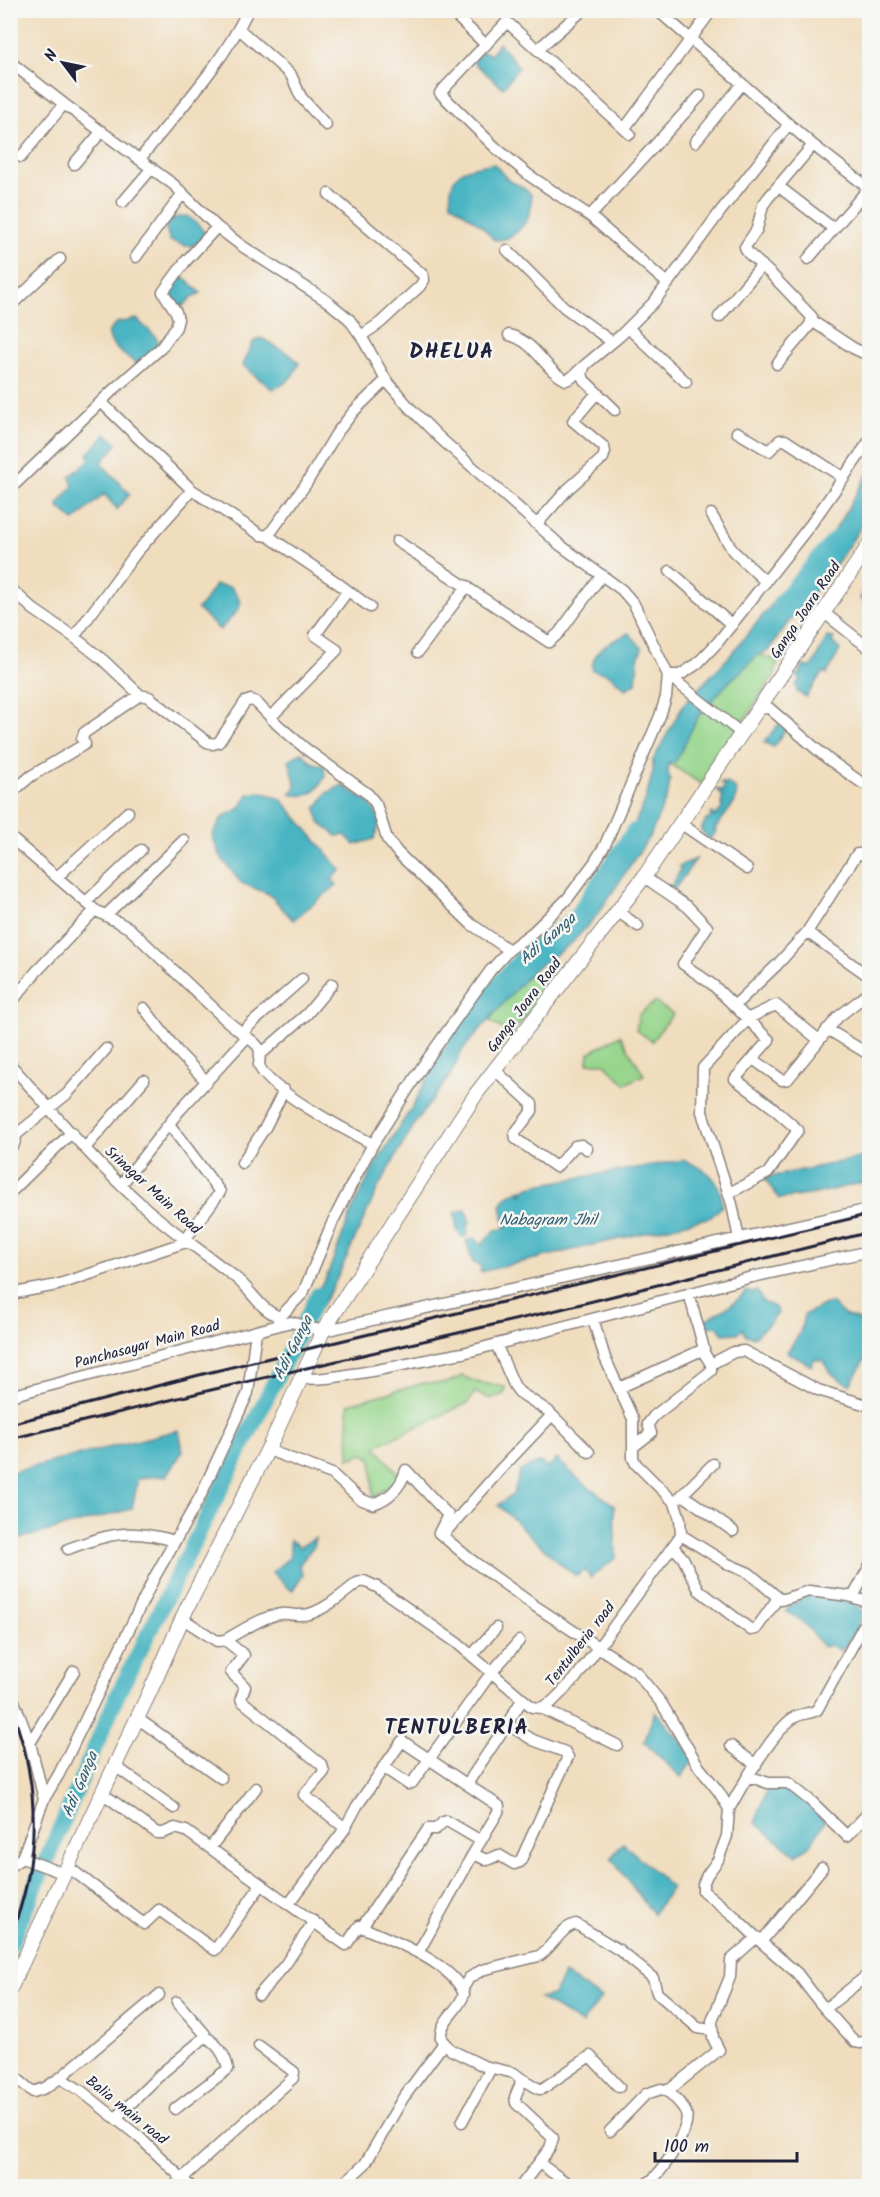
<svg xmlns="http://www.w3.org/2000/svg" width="880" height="2197" font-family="Kalam,sans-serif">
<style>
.green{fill:#96d58b;stroke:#5c7c63;stroke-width:1.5}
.water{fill:#48b5c3;stroke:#356c7f;stroke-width:1.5}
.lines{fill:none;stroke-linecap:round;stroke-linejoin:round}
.canal{stroke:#48b5c3;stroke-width:10}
.river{stroke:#48b5c3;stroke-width:16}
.minor-casing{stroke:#89807c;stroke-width:13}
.major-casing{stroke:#89807c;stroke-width:16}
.minor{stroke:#fff;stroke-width:10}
.major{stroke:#fff;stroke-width:14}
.rail{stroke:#22223b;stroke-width:3}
.labels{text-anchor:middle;stroke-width:5;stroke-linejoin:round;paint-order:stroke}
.street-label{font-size:15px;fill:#22223b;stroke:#f6f6f2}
.water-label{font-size:16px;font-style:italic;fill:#315d71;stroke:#f6f6f2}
.district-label{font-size:21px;font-weight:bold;letter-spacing:1.5px;fill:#22223b;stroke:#f6f6f2}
</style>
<rect width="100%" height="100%" fill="#f6f6f2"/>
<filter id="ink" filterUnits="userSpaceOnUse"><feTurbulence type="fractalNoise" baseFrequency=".0167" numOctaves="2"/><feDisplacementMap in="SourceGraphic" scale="12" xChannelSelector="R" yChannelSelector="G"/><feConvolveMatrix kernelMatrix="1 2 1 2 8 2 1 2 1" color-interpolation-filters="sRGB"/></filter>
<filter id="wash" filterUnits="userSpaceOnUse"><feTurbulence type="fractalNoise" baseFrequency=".008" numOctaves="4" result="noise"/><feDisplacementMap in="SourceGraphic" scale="24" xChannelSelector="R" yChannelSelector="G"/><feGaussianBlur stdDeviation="1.35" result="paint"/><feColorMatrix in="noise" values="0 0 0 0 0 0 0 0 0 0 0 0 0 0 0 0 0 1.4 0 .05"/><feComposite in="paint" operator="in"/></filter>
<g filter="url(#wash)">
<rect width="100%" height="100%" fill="#f0ddbe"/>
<path class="green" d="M753,652L778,661L774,676L701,784L670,764L682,727Z
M531,968L547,982L532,1009L511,1034L488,1020Z
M655,1002L673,1014L652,1041L636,1030L639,1014Z
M620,1035L644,1075L625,1084L604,1063H588L589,1053Z
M462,1376L476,1382L506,1387L504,1394L490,1399L475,1392L468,1403L376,1446C383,1459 393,1465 401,1477L373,1498L372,1459L364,1454L349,1459L348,1404L424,1383H446Z"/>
<path class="water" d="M499,43L519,67L503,88L473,62L483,51L491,55Z
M494,164L509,181L519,185L531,194C531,198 532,204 531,208C527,226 512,241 494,240L482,226L451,203C447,171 467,166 494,164Z
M187,216L197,223L205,233L201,241C184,251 186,244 170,241L166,229L167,221L178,217Z
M185,278L201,293L192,297L182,307L172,298L170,288L177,279Z
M137,319C144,328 153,331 158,341L154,352L137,364C124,354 112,350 108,333L116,323Z
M261,338L291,355L299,363C294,376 285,386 272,389C262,380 251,374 243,365L253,342Z
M106,434L118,443L101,463L130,494L117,509L104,494L74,521L57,506L73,486L70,477L90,459L88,454Z
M869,472V515L837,563L787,624L768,651L758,655L725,686L698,717L675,763L669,762L668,772L670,779L668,794L651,834L598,914L572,943L532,971L463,1049L450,1076L417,1120L378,1188L334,1285L317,1313L301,1316L303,1311L326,1278L354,1206L376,1163L416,1101L425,1082L458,1044L465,1028L486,999L531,954L577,913L601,884L622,851L645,801L653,771V760L683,705L728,658L772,604L798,581L823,550Z
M869,574H870L869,605L860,599L865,587L863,585L865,575Z
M215,585L231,587L241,602L238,610L220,630L197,609L202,605Z
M629,633L642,648L638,659L636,683L626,689L608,674L592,670C592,648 611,642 629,633Z
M827,637L834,638L832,642L840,650L827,674L823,672L806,697L797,692L796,684L800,680L797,675L801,674L800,670L804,666L812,667Z
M782,722L787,727L774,747L763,742C772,736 774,727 782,722Z
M302,752L311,762L324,766L325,777C315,793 310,799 290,794L296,787L289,760Z
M720,783H727L737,790L735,802L714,830L716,831L710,840L701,830L706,820L710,819L711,814L713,813L714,817L722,809V795L716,789L723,791L724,785Z
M342,785L370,803L380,821L374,839L355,845L345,835L337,836L319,822L316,808L327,793Z
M262,792L281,799L341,870L332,879L337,885L293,920L269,894L241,883L220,856L212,835L222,818L240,808L248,794Z
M696,859L674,890L667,887L672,885L681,869L679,866Z
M869,1156V1181L815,1194L779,1199L764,1178Z
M683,1160C707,1169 722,1179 722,1206L711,1217L480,1272L481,1266L473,1263L466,1241L475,1238L481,1244L495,1230L502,1229L508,1225L507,1222L505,1225L501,1206L507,1196L523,1189L520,1196L527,1188L536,1185Z
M466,1209L470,1223L467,1226L468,1236L462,1237L457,1231L455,1213Z
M746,1291L752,1293L757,1291L763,1302L775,1307L778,1313L771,1322L754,1337L745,1335L743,1329L737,1333L723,1334L717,1326L707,1327L703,1321C717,1314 737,1303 746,1291Z
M832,1303L844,1315L859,1320L869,1328V1352L850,1385C836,1379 830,1373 822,1360H814L811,1366L787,1352L800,1333L804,1315L825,1304Z
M179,1430L183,1451L166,1476L138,1478L132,1509L11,1541V1472Z
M557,1459L578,1479L614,1505L616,1558L590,1578L586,1570L576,1576L559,1563L498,1505L514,1493L520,1471L541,1462L548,1467Z
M315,1538L313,1547L299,1565L303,1574L293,1590L289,1589L272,1572L290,1557V1540L300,1547Z
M807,1596L847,1600L863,1611L858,1627L841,1651L831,1645L823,1647L807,1626L786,1611L791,1605Z
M655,1711L695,1758L681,1777L644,1742Z
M786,1785L825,1821L810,1846L796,1855L755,1823L768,1787Z
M623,1843L672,1888L653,1914L611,1858Z
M564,1974L601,1998L582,2024L539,1998L553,1995Z"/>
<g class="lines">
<path class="canal" d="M777,602L835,535"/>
<path class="river" d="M441,1069L476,1008L524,956L574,919L634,831
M10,1945L117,1696L318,1295"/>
</g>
</g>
<g filter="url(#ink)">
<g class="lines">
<defs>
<path id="minor" d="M657,10L813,145L870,189
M452,12L486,45
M239,29L291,75L301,97L326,125
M538,49L583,10
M10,62L64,104L174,185L217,227L242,246L327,301L349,319L361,336L386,380L408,406L440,438L560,545L622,590L634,604L668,675L666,697L660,716L605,845L594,863L568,898L533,932L509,950L490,971L424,1064L373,1144L358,1172L333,1221L303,1293L280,1317L276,1326
M625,128L712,10
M630,134L507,22L440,93L496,148L530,176L590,216L668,284
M695,142L742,84
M21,157L64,104
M140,159C177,112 222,65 248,10
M74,164L102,131
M778,186L834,229
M329,194L423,275L424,280L420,286L380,323L361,336
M123,202L152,168
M590,216L700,96
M10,240L13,238
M507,250L564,307L612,342
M136,257L183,193
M808,259L868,189
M10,306L60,259
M719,317L762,265
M812,321L853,348L870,356
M628,328L686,382
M509,335C537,342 543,369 566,380L571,378L585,365
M777,364L810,325L812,317L771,274L748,253L745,247L757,229L763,205L768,198L813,145
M101,402L192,490L261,535L268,536L336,582L370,607
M615,410L584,380L582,373L585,365L620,336L654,302L720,212L789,124
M737,432L769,451L780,440H785L844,478
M10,489L112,391L161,348L176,327L178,319L176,312L163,292L185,262L217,227
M711,514L733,551L766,582
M537,524L567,490L603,458L605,452L604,447L573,421L597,393
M268,536L306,484L336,434L354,411L386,380
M397,541L549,642L559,633L602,575
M670,571L732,625
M10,588L33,609L74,637L103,660L140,695L149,697L207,742L213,744L219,742L245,702L251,700L256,702L278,725L306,749L368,794L376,804L387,839L398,853L471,924L509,950
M823,612L870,649
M74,637L136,553L192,490
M418,652L467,586
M668,675H680L697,664L718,642L811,524L870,440
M668,675L741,733
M757,709L769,708L828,759L862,783
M271,717L337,650L315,635L347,592
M10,794L31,776L85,744L82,739L84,733L140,695
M680,823L747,869
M10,837L95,910L129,928L227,1021L247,1037
M57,877L128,812
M644,877L688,907L707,927L683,964L713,985L769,1040L735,1079L771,1106L798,1130L768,1173L729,1193
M86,902L141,850
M617,911L638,926
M106,915L184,840
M807,932L870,977
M10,1004L36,972L95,910
M735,1005L777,965L807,932L857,854H861L870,857
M144,1008L177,1051L207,1082
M827,1029L870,1055
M241,1033L302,979
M261,1054L307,1014L332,984
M753,1059L782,1080L788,1079L838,1017L870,992
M10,1064C52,1111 92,1160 139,1202C169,1230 204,1252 236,1278C252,1291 261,1311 280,1317
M495,1070L532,1104V1111L515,1133L516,1139L556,1167L575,1146L581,1145L587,1149
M169,1124L220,1192L184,1241
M10,1147L14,1144L17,1134L67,1094L106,1049
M85,1148L144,1080
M242,1163L266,1126L284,1090
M121,1185L179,1111L247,1037C261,1047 261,1048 259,1065C266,1089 349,1132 373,1144
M10,1193L72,1132
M739,1239L732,1204L702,1112L703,1068L749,1018L776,1005L819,1040
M10,1294L57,1285L186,1242
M496,1344L514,1385L519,1392L548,1411L589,1452
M711,1364L734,1352L744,1351L818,1390L870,1406
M302,1378C320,1380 335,1377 353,1374C390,1369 426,1359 463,1353L752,1277L870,1251
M619,1388L704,1349L689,1293
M10,1396L291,1322L323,1331L870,1209
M633,1447L651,1433L648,1424L654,1416L711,1371V1364L702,1350
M268,1450L332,1474L360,1499L373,1504C389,1499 401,1487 406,1470L448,1515L439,1533L470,1559L535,1606L636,1672L662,1704L699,1767L719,1792L729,1809L727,1836L718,1860L707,1875L703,1884V1891L733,1915L761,1942L797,1973L820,2003L855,2042L861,2043L870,2038
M683,1495L733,1531
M679,1498L713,1464
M443,1535L499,1471L552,1415
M681,1535L728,1564L749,1573L781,1600L809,1591L849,1596L870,1603
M673,1547L683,1558L699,1590L751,1630L756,1629L778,1598
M68,1549C110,1533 131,1528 175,1541
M853,1597L870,1565
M183,1619L217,1641L225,1640C240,1632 265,1615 281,1614C290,1613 299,1617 309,1614C326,1609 343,1594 357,1583L364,1581L377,1587L457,1643L532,1707L541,1708L552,1702L575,1679L681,1535L680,1519L675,1503L636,1464L633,1458V1419L605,1358L593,1319
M225,1640L244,1655L231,1672L245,1687L241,1698L242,1701L322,1765L324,1772L304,1795L345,1828
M472,1655L496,1628
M10,1691L30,1743L44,1799
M541,1708L617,1745
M137,1718L221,1778
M30,1743L74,1671
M731,1746L756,1765
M115,1766L174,1808
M383,1767L408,1784L412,1783L491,1673L519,1641
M748,1776L768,1783H788L812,1802L847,1836L870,1811
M467,1784L507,1724
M102,1793L157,1833H163L175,1828L186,1831L346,1945L359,1926C389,1939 452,1962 464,1994C459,2011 439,2020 441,2039L451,2050L484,2066L514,2073L519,2077L521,2083L515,2097L516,2103L553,2138L550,2148L521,2186
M729,1809C741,1787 775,1728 795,1717C802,1713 810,1714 817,1710L870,1614
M210,1848L256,1788
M22,1858L65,1874
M10,1866L22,1858L44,1799L59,1774L154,1578L200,1497L248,1393L256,1331
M68,1867L144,1924L159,1910L215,1950L261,1885
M289,1904L344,1830L357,1806L402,1741L499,1806L498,1812L473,1854
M362,1927L428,1829H436L443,1822L447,1821L481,1841
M761,1942L822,1868
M418,1953L473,1854L487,1860L499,1855L514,1864L520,1862L567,1759L568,1757L565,1752L533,1740L507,1724L522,1700
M462,1990L469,1978L482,1970L539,1956C552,1948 561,1927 576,1924L619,1950L653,1978L657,1993L698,2028L711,2030
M259,1995L285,1965L314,1921
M825,2009L870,1973
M10,2073L33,2092L45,2088L60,2078L80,2090L139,2137L190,2186
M519,2077L539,2089H542L590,2056L619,2087
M60,2078L159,1995
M175,2109L228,2069C225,2054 218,2045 205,2036
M116,2118L163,2072L204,2038L205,2034L177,2002
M462,2122L491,2068
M610,2131L646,2094L661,2089L668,2091
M539,2163L571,2186
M174,2186L293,2078L294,2072L259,2046
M341,2186L365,2164L403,2098L444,2043
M641,2186C646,2184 652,2181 656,2176C666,2165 691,2127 686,2113C683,2104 673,2097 668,2091L719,2050L713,2038L712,2021L730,1977L731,1960L757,1937"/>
<path id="major" d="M10,1989L158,1674L186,1610L272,1441L323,1331L476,1094L644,877L870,544"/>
</defs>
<use href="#minor" class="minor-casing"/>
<use href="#major" class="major-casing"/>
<use href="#minor" class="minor"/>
<use href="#major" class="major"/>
<path class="rail" d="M10,1424L207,1373L870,1214
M10,1439L211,1390L549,1312L870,1232
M10,1706C41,1782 41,1861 10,1937"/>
</g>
</g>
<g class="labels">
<g class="street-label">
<text transform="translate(805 610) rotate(-56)" y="5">Ganga Joara Road</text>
<text transform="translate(524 1005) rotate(-53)" y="5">Ganga Joara Road</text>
<text transform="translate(153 1190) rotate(42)" y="5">Srinagar Main Road</text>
<text transform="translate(147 1344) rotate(-15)" y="5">Panchasayar Main Road</text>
<text transform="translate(580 1644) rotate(-52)" y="5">Tentulberia road</text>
<text transform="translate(127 2110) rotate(39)" y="5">Balia main road</text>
</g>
<g class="water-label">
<text transform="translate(547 938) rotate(-41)" y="6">Adi Ganga</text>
<text x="548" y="1225">Nabagram Jhil</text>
<text transform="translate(292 1347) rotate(-63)" y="6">Adi Ganga</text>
<text transform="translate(79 1784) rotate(-67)" y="6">Adi Ganga</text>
</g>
<g class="district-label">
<text x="452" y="358">DHELUA</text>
<text x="457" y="1734">TENTULBERIA</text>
</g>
</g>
<rect width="880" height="2197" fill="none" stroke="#f6f6f2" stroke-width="36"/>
<g transform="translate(63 63) rotate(302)" stroke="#f6f6f2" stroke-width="4.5" paint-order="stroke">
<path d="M0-4.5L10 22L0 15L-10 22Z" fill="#22223b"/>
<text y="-9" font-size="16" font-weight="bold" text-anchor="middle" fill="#22223b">N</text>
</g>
<path d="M655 2152v9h142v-9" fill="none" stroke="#22223b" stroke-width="3"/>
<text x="664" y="2152" font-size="18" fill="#22223b" stroke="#f6f6f2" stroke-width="4.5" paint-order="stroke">100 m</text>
</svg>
